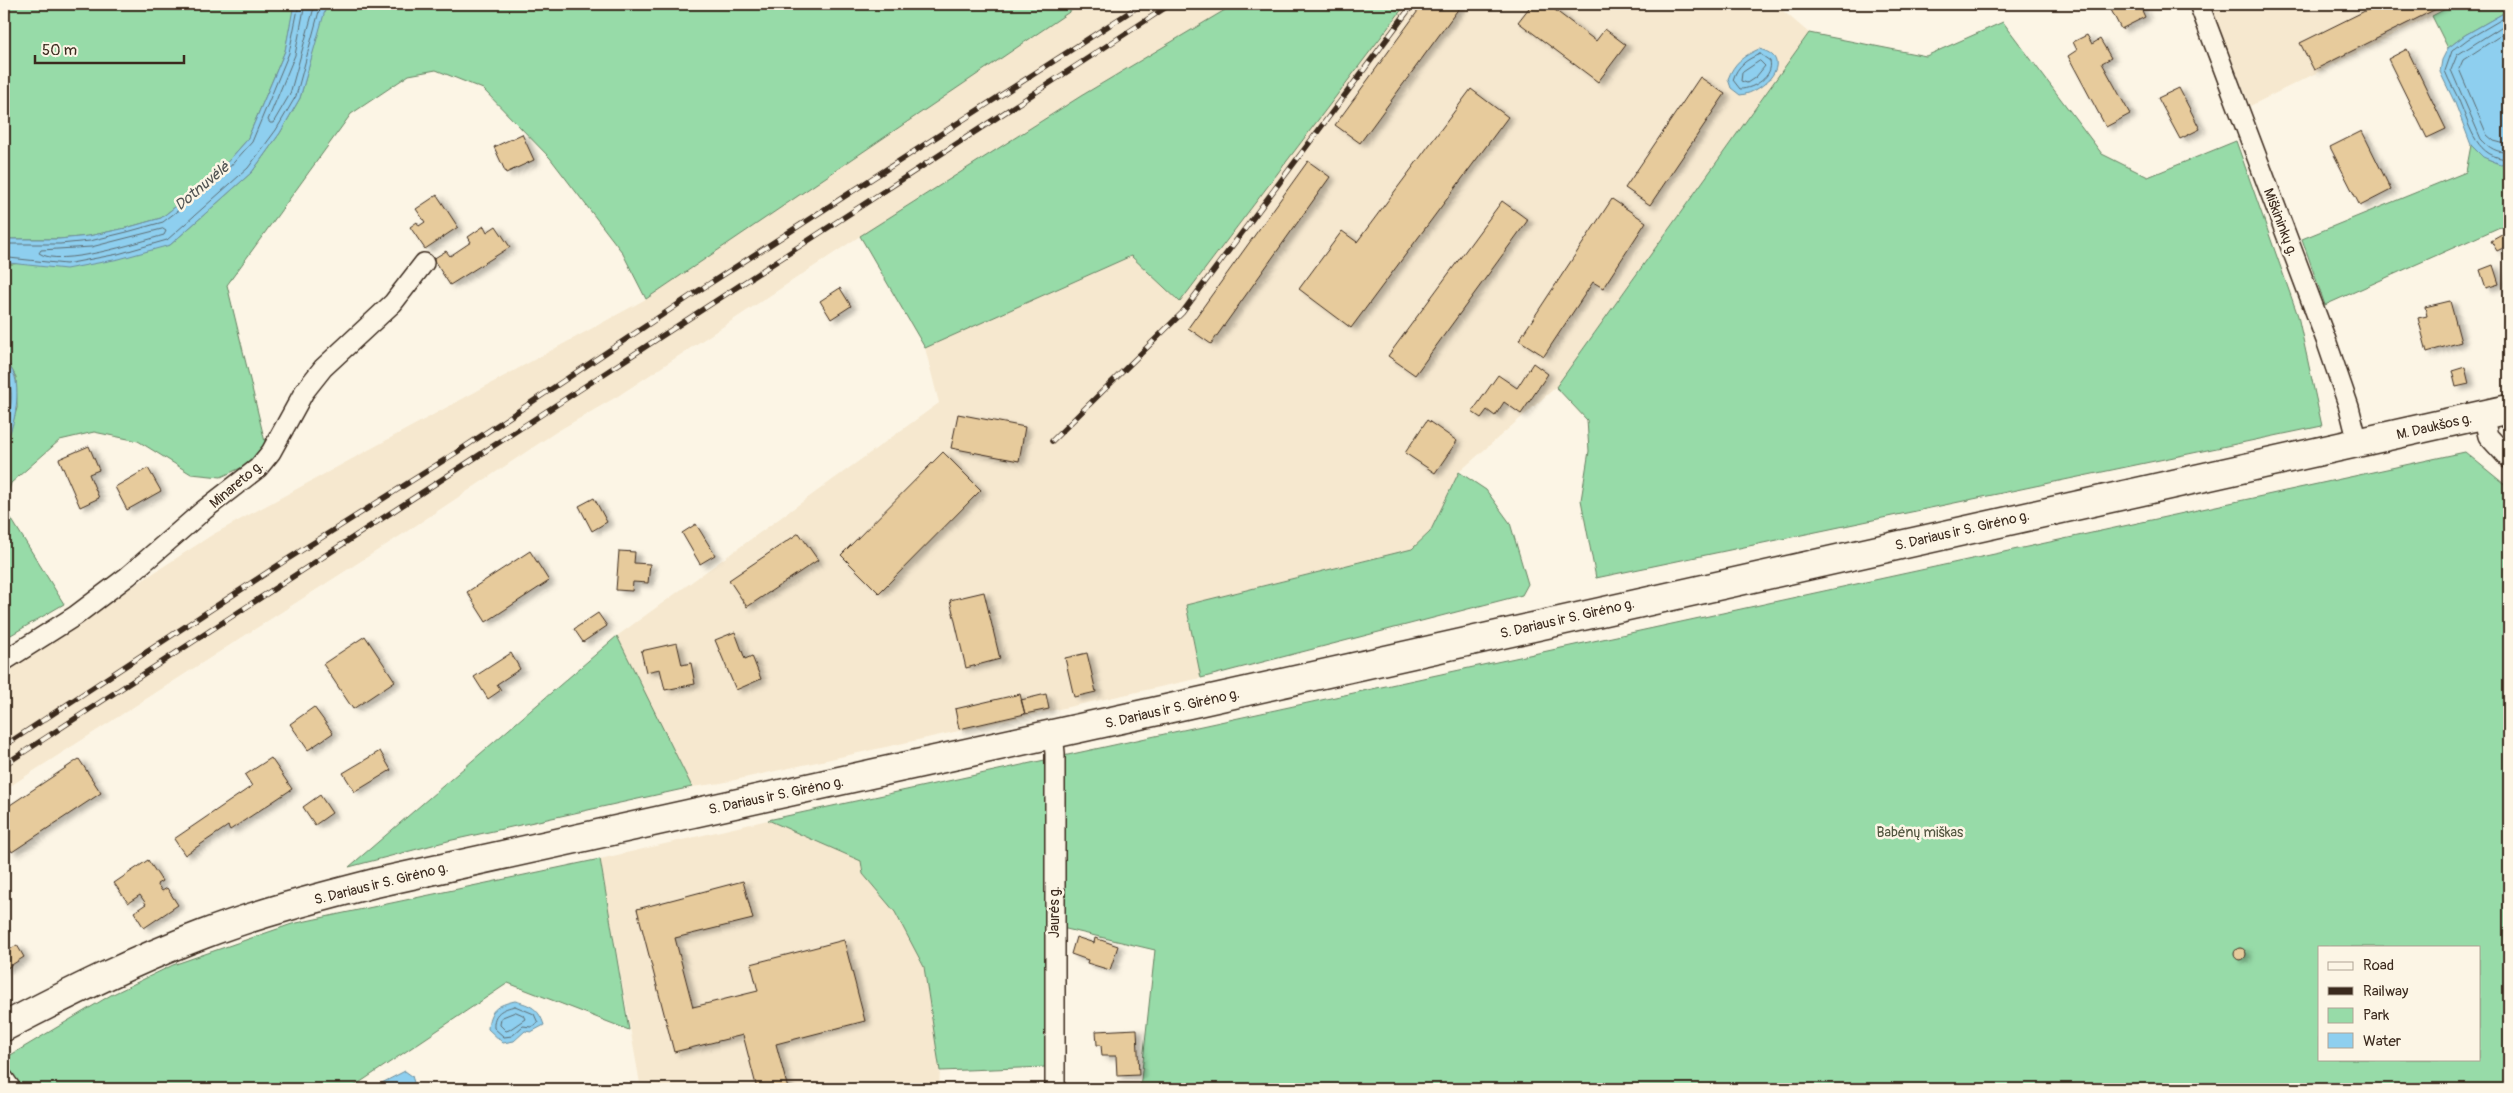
<svg xmlns="http://www.w3.org/2000/svg" width="2513" height="1093" font-family="Pangolin,sans-serif">
<style>
.built{fill:#f6e8cf}
.green{fill:#97dba8;stroke:#698263;fill-rule:evenodd}
.water{fill:#8ecfef;stroke:#6d8d9b}
.lines{fill:none;stroke-linecap:round;stroke-linejoin:round}
.shore{stroke:#5c6c72;stroke-width:1}
.building{fill:#e7cb9c;stroke:#3b2a1e;filter:url(#shadow)}
.minor-casing{stroke:#3b2a1e;stroke-width:22}
.primary-casing{stroke:#3b2a1e;stroke-width:31}
.minor{stroke:#fcf5e5;stroke-width:19}
.primary{stroke:#fcf5e5;stroke-width:28}
.rail-casing{stroke:#3b2a1e;stroke-width:5.5}
.rail{stroke:#fcf5e5;stroke-width:4;stroke-dasharray:11;stroke-linecap:butt}
.labels{text-anchor:middle;stroke-width:5;stroke-linejoin:round;paint-order:stroke}
.street-label{font-size:14px;fill:#3b2a1e;stroke:#fcf5e5}
.park-label{font-size:14px;fill:#525640;stroke:#fcf5e5}
.water-label{font-size:15px;font-style:italic;fill:#505352;stroke:#fcf5e5}
</style>
<defs>
<filter id="shadow"><feDropShadow dx="5.5" dy="3" stdDeviation="2.5" flood-color="#0004"/></filter>
</defs>
<rect width="100%" height="100%" fill="#fcf5e5"/>
<filter id="ink" filterUnits="userSpaceOnUse"><feTurbulence type="fractalNoise" baseFrequency=".02" numOctaves="2"/><feDisplacementMap in="SourceGraphic" scale="10" xChannelSelector="R" yChannelSelector="G"/><feConvolveMatrix kernelMatrix="1 2 1 2 8 2 1 2 1" color-interpolation-filters="sRGB"/></filter>
<g filter="url(#ink)">
<path class="built" d="M1081,4H1235L1081,96L860,236L618,396L556,432L403,534L4,790V670L212,535L646,299Z
M1406,4H1775L1809,33L1556,387L1459,472L1430,532L1412,549L1186,605L1201,678L721,783L692,787L617,636L939,403L925,348L1132,256L1180,301Z
M2209,4H2455L2250,106Z
M768,820L861,861L863,874L895,912L924,968L940,1071L939,1089H641L600,859Z"/>
<path class="green" d="M4,4H294V7L285,51L247,140L223,167L199,188L161,218L126,228L89,236L59,239H4Z
M326,4H1081L646,299L622,252L550,158L483,89L436,70L409,75L351,114L227,285L266,446L247,465L221,477L191,474L138,441L94,432L60,440L11,483L4,507L64,604L4,639V443L8,438L17,408L16,377L4,356V265L170,245L252,172L280,133L300,98Z
M1235,4H1406L1180,302L1131,256L925,348L860,236L1081,96Z
M2455,4H2509V10L2465,35L2448,48L2432,16Z
M2003,22L2102,154L2148,177L2236,141L2298,316L2322,426L1596,578L1581,500L1589,451L1587,420L1556,387L1809,33L1926,56Z
M2471,145C2482,157 2492,164 2509,163V223L2325,305L2302,239L2466,172Z
M2465,452L2509,488V1089H1140L1155,950L1062,928L1046,942V1067L940,1071L924,967L895,912L863,874L861,861L768,820ZM2319,947H2479V1059H2319Z
M1459,472L1486,490L1510,523L1528,584L1522,595L1201,678L1186,605L1412,549L1430,532Z
M617,636L692,787L448,841L349,867Z
M600,859L629,1030L508,983L350,1089H23L4,1063V1059L111,995L173,965L292,924Z"/>
<path class="water" d="M294,4H326V7L300,98L280,133L252,172L170,245L119,259L66,269L9,263L4,265V239H59L89,236L126,228L161,218L199,188L223,167L247,140L285,51Z
M2509,10V163L2500,164L2483,157L2471,145L2455,103L2440,72L2442,60L2448,48L2465,35Z
M1759,49C1797,58 1764,93 1740,95L1731,88L1728,79C1734,63 1743,56 1759,49Z
M4,356C7,363 13,370 15,377C20,394 15,430 4,443Z
M515,1001C531,1005 539,1009 544,1025L531,1032L525,1031L514,1041L503,1043L488,1029C489,1010 497,1005 515,1001Z
M405,1071L412,1076L416,1089H376L378,1085Z"/>
<g class="lines">
<path class="shore" d="M305,4L295,55L268,120L270,123H273L290,94L315,4
M2509,15L2468,39L2452,51L2445,71C2449,82 2456,92 2460,103C2471,129 2476,158 2509,159
M2509,22L2457,55L2451,70L2481,139C2489,148 2497,153 2509,152
M2509,30L2463,60L2459,69L2487,135L2494,141L2509,145
M1760,54L1770,61C1774,76 1754,89 1740,89L1733,80C1737,66 1747,59 1760,54Z
M1760,61L1765,66L1756,77L1747,83L1741,81L1742,73Z
M163,229L166,231L164,235C139,242 59,268 39,253L41,250L91,247Z
M4,244H60L90,241L127,232L163,222L202,192L226,171L252,142L289,53L299,4
M4,259L9,258L66,264L118,254L167,240L248,168L276,130L296,96L321,4
M4,366C16,389 11,411 4,435
M515,1006L534,1014L538,1023L531,1027L523,1026L512,1036L504,1037L494,1028C493,1013 502,1009 515,1006Z
M516,1012L523,1015L525,1019L509,1030L506,1031L500,1025L501,1018Z"/>
</g>
<path class="building" d="M1423,4H1462L1360,143L1335,125Z
M1532,4H1547L1596,41L1605,29L1626,45L1598,82L1518,22Z
M2108,4H2139L2145,17L2121,29Z
M2379,4H2446L2314,70L2300,43Z
M2087,35L2092,44L2100,39L2111,58L2102,63L2130,114L2106,127L2068,56L2077,50L2073,42Z
M2407,49L2446,129L2427,138L2388,59Z
M1700,77L1725,94L1650,205L1625,188Z
M2179,88L2200,129L2180,139L2158,98Z
M1471,89L1508,117L1351,328L1299,289L1342,231L1357,242Z
M2362,131L2391,190L2360,206L2330,147Z
M522,134L534,160L506,173L494,147Z
M1308,161L1330,177L1211,344L1188,328Z
M437,195L458,227L425,249L410,227L417,222L419,226L425,222L416,209Z
M1612,199L1646,222L1603,288L1593,282L1544,356L1519,340Z
M1502,201L1528,220L1415,375L1388,356Z
M484,226L487,232L496,226L510,247L450,285L433,259L446,251L450,256L471,242L468,237Z
M2509,231V245L2497,251L2491,241Z
M2493,265L2499,284L2486,288L2480,270Z
M840,288L851,306L831,319L820,301Z
M2450,301L2461,342L2427,352L2418,318L2427,316L2425,307Z
M1533,363L1548,374L1521,414L1504,402L1495,416L1487,410L1481,418L1472,412L1498,375L1517,388Z
M2465,367L2469,384L2456,387L2452,371Z
M958,414L1025,427L1019,461L951,448Z
M1427,420L1457,441L1435,473L1405,453Z
M89,446L99,470L89,474L99,498L80,507L59,459Z
M943,452L981,490L879,593L841,555Z
M148,468L161,491L127,510L115,487Z
M594,498L607,522L592,531L579,506Z
M696,524L715,555L700,564L682,533Z
M799,533L818,560L747,607L729,580Z
M530,551L549,581L486,622L467,592Z
M619,551L635,552L634,563L650,564L648,583L633,582L632,591L616,590Z
M984,592L1000,659L966,668L950,600Z
M598,613L607,626L583,642L574,629Z
M735,632L745,659L752,656L761,679L736,690L715,640Z
M365,636L395,681L353,709L323,664Z
M677,643L682,665L691,663L695,684L665,690L660,669L646,672L641,651Z
M511,653L520,669L497,684L501,690L488,699L474,677Z
M1087,653L1096,692L1074,697L1065,658Z
M1020,694L1025,714L959,729L955,709Z
M1046,694L1049,709L1025,714L1021,700Z
M314,707L333,733L308,750L290,724Z
M380,751L391,770L355,792L343,773Z
M271,758L292,789L230,830L228,826L185,855L174,839L252,786L245,775Z
M79,759L101,793L12,852L4,839V809Z
M320,795L332,813L315,825L303,807Z
M148,860L162,881L157,884L162,891L167,888L178,905L144,928L134,912L146,904L140,895L128,903L114,883Z
M743,881L753,919L675,938L693,1007L758,991L751,964L844,940L865,1021L776,1044L788,1089H757L743,1035L674,1052L637,909Z
M1076,937L1094,943L1095,938L1118,946L1110,970L1087,963L1088,960L1071,954Z
M17,945L24,957L4,970V953Z
M2234 954a6 6 0 1 1 12 0a6 6 0 1 1-12 0Z
M1137,1029L1139,1075L1117,1076L1116,1056H1102L1101,1045H1097L1096,1031Z"/>
<g class="lines">
<defs>
<path id="minor" d="M2199,4L2326,340L2349,407L2358,443
M2483,415L2488,436L2509,459
M4,661L75,616L128,576L204,510L258,468L271,452L304,392L323,368L393,303L424,263
M1053,734L1055,753V1089
M4,1079L11,1089"/>
<path id="primary" d="M4,1027C69,993 135,960 204,934C259,913 317,898 375,883L1162,710L2509,409"/>
</defs>
<use href="#minor" class="minor-casing"/>
<use href="#primary" class="primary-casing"/>
<use href="#minor" class="minor"/>
<use href="#primary" class="primary"/>
<defs>
<path id="rail" d="M1052,441L1182,313L1413,4
M4,746L283,562L457,452L692,295L1142,4
M4,765L1171,4"/>
</defs>
<use href="#rail" class="rail-casing"/>
<use href="#rail" class="rail"/>
</g>
</g>
<g class="labels">
<g class="street-label">
<text transform="translate(2281 222) rotate(69)" y="5">Miškininkų g.</text>
<text transform="translate(2434 426) rotate(-13)" y="5">M. Daukšos g.</text>
<text transform="translate(236 484) rotate(-40)" y="5">Minareto g.</text>
<text transform="translate(1962 530) rotate(-13)" y="5">S. Dariaus ir S. Girėno g.</text>
<text transform="translate(1567 618) rotate(-13)" y="5">S. Dariaus ir S. Girėno g.</text>
<text transform="translate(1172 708) rotate(-13)" y="5">S. Dariaus ir S. Girėno g.</text>
<text transform="translate(776 795) rotate(-12)" y="5">S. Dariaus ir S. Girėno g.</text>
<text transform="translate(381 883) rotate(-14)" y="5">S. Dariaus ir S. Girėno g.</text>
<text transform="translate(1054 912) rotate(-90)" y="5">Jaurės g.</text>
</g>
<g class="park-label">
<text x="1920" y="837">Babėnų miškas</text>
</g>
<g class="water-label">
<text transform="translate(202 186) rotate(-40)" y="5">Dotnuvėlė</text>
</g>
</g>
<rect width="2513" height="1093" fill="none" stroke="#fcf5e5" stroke-width="20"/>
<rect x="10" y="10" width="2493" height="1073" fill="none" stroke="#3b2a1e" stroke-width="2" filter="url(#ink)"/>
<rect x="2318" y="946" width="162" height="115" fill="#fcf5e5" stroke="#afa495"/>
<rect x="2328" y="962" width="25" height="8" fill="#fcf5e5" stroke="#afa495"/>
<text x="2363" y="970" font-size="15" fill="#3b2a1e">Road</text>
<rect x="2328" y="987" width="25" height="8" fill="#3b2a1e" stroke="#afa495"/>
<text x="2363" y="996" font-size="15" fill="#3b2a1e">Railway</text>
<rect x="2328" y="1008" width="25" height="15" fill="#97dba8" stroke="#afa495"/>
<text x="2363" y="1020" font-size="15" fill="#3b2a1e">Park</text>
<rect x="2328" y="1033" width="25" height="15" fill="#8ecfef" stroke="#afa495"/>
<text x="2363" y="1046" font-size="15" fill="#3b2a1e">Water</text>
<path d="M35 55v8h149v-8" fill="none" stroke="#3b2a1e" stroke-width="2.5"/>
<text x="42" y="55" font-size="15" fill="#3b2a1e" stroke="#fcf5e5" stroke-width="4" paint-order="stroke">50 m</text>
</svg>
